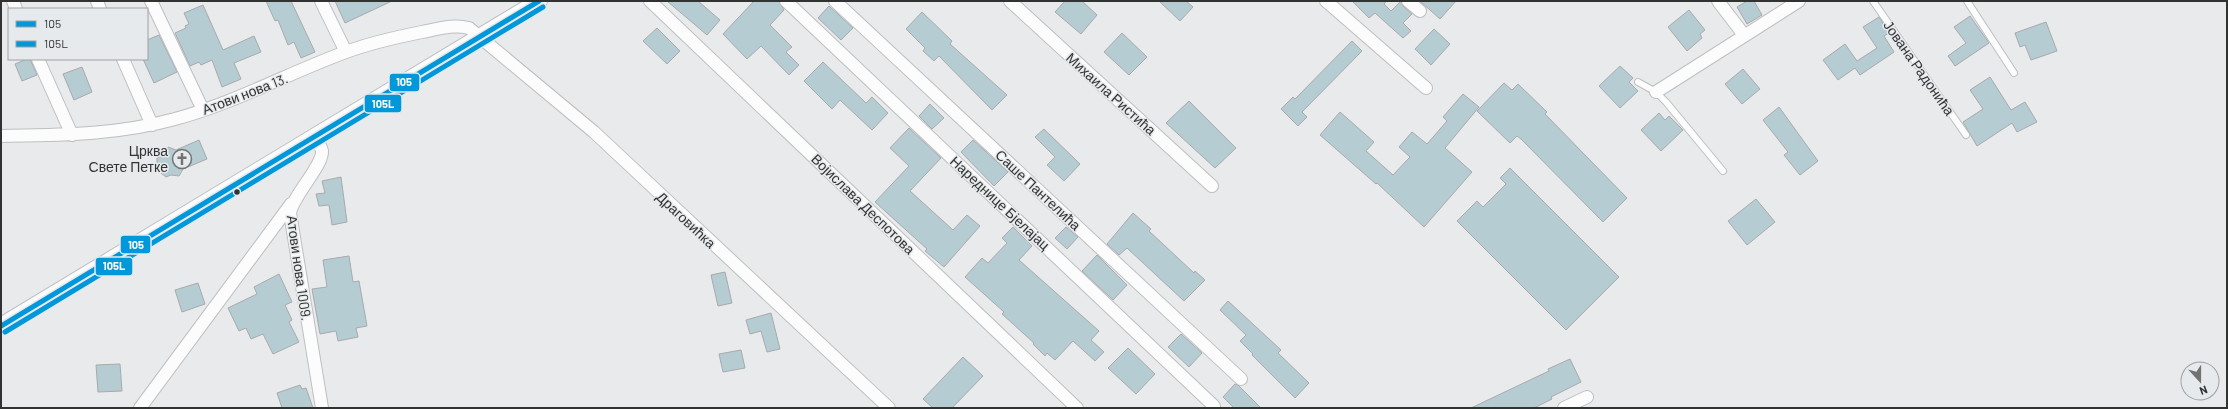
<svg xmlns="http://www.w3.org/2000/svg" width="2228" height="409" font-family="Barlow,sans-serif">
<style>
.building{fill:#b6ccd3;stroke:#a8aaab}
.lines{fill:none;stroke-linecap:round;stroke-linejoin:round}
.service-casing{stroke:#bdbfc0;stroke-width:8}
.minor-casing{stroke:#bdbfc0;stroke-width:14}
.tertiary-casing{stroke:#bdbfc0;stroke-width:18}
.service{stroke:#fcfcfc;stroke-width:6}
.minor{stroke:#fcfcfc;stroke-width:12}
.tertiary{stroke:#fcfcfc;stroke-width:16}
.bus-1-casing{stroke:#e7eaec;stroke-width:8}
.bus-2-casing{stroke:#e7eaec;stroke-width:8}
.bus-1{stroke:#0098da;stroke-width:5}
.bus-2{stroke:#0098da;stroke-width:5}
.bus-dot{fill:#313333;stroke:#e7eaec;stroke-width:1.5}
.labels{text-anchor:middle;stroke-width:3;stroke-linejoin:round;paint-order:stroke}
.street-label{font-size:14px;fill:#313333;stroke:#e7eaec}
.poi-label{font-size:14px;fill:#313333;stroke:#e7eaec;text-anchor:end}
.line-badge{stroke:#e7eaec;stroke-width:1.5}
.badge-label{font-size:11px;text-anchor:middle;font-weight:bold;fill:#fff}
</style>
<rect width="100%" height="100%" fill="#e8eaeb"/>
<path class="building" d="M266,1H291L315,52L301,58L294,42L288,45L278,20L275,21Z
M335,1H392L345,23Z
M667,1H698L720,20L707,35Z
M754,1H779L784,10L770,25L792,47L786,52L799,65L789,75L761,46L747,59L723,34Z
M1065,1H1082L1097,15L1081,34L1055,12Z
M1159,1H1186L1193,7L1180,21Z
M1352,1H1387L1384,4L1391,11L1401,1L1403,6L1412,14L1403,23L1411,31L1403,38L1375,13L1369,18Z
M1420,1H1456L1440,19Z
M1747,1H1754L1762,15L1747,24L1737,7Z
M203,5L223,50L254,36L261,52L234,63L241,79L222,87L212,60L201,65L199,62L190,66L175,33L186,28L185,26L189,24L184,13Z
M829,6L853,28L841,40L818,18Z
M1689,10L1705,30L1700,34L1702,38L1687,51L1668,27Z
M922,12L952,41L950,44L1007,95L992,110L939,56L934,61L923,51L925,48L906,29Z
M1970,16L1989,43L1955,66L1948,56L1966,43L1954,27Z
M1879,17L1889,33L1884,36L1894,52L1860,75L1855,68L1838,80L1823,60L1845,44L1857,61L1877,48L1863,27Z
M2046,22L2057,51L2031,60L2025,45L2020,47L2015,33Z
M657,28L680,51L667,64L643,41Z
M1434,29L1450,44L1431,65L1415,49Z
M1122,33L1147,57L1129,75L1104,52Z
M159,35L177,72L154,83L143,59H147V40Z
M1352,41L1362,51L1302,112L1307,117L1298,126L1281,109L1293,97L1295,99Z
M27,59H30L37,75L22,81L15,64Z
M823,62L866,103L872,97L888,113L872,130L840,100L832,109L804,81Z
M1620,66L1633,78L1629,82L1638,91L1620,108L1599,86Z
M82,67L92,92L74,100L63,74Z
M1743,69L1760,89L1742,104L1725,84Z
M1990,77L2011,110L2025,102L2037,122L2017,132L2012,123L1977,146L1963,122L1983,109L1970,90Z
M1504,83L1512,90L1518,84L1547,112L1545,114L1627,198L1603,222L1521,139L1517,136L1510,143L1477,111Z
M1463,94L1479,107L1445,148L1472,172L1424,227L1377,183L1376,184L1320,135L1340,112L1374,142L1366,151L1393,175L1410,157L1399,147L1412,132L1427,144L1447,121L1443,117Z
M1189,101L1236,148L1215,168L1166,123Z
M930,104L944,118L932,129L919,116Z
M1779,107L1818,161L1800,175L1784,155L1788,152L1763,120Z
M1659,113L1665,120L1669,116L1683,130L1661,151L1641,130Z
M909,128L941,158L910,191L953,230L967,215L980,226L944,267L925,251L927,249L875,202L909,166L890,148Z
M1044,129L1080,164L1064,181L1047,165L1055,157L1035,137Z
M199,140L207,159L183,169L179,176L171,175L166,177L157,170V158L164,155L168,147L176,150Z
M973,140L1008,172L994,186L961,152Z
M1510,168L1619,277L1566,330L1457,221L1477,201L1483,207L1506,184L1500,178Z
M341,177L347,222L332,225L329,205L319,206L316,194L325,193L322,181Z
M1756,199L1775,222L1747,245L1728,221Z
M1133,213L1151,229L1149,231L1194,273L1195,271L1205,280L1184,301L1127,248L1119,255L1107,244Z
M1013,227L1032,246L1019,260L1099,331L1091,340L1104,352L1095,361L1073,341L1055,360L1047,353L1045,356L1033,344L1034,343L1002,314L1004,312L965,277L982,258L988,263L1007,243L1002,238Z
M1066,227L1078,237L1067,249L1055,238Z
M1097,255L1127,285L1113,300L1082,271Z
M349,256L353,282L359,281L367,326L356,328L358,337L338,341L336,331L320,334L312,289L327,287L323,260Z
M725,272L732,303L718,306L711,275Z
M279,274L292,302L285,305L292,320L289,322L299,342L273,354L263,334L251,339L246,328L239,331L228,308L257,294L254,287Z
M198,283L205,304L182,312L175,290Z
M1228,301L1281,350L1278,353L1309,383L1295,398L1252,355L1253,354L1240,341L1246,335L1220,310Z
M771,313L780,349L767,352L761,331L750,334L746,320Z
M1181,334L1202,353L1189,367L1168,347Z
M1128,348L1155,374L1136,394L1108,368Z
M741,350L745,368L723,372L719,354Z
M963,357L983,376L952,408H933L923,399Z
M1570,359L1581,382L1551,397L1552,399L1534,408H1471L1549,371L1548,369Z
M120,364L122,391L98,392L96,365Z
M1235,384L1238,385L1261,408H1234L1223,397Z
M300,385L302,389L306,388L313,408H282L277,393Z"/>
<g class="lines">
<defs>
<path id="service" d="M1873,1L1966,135
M1967,1L2014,73
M1638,82L1656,92L1666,102L1723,171"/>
<path id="minor" d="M13,1L16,9
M97,1L100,9
M151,1L203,110
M321,1L346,52
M650,1L1077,408
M786,1L1214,406
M835,1L1241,379
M1010,1L1212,186
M1326,1L1426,88
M1408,1L1420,11
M1718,1L1744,35
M38,59L72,135
M123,59L152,125
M1656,92L1799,1
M1,136C60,135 117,135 175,119C235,103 288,73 346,52C370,43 397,37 422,32C438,29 453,24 469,28L594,132L889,408
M315,137C317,141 321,146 322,151C323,166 293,195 290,213L322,408
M140,408L291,204
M1564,408L1587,397"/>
<path id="tertiary" d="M1,326L539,1"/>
</defs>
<use href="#service" class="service-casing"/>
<use href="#minor" class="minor-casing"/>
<use href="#tertiary" class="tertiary-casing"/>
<use href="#service" class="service"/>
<use href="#minor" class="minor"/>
<use href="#tertiary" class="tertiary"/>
<defs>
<path id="bus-1" d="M1,326L539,1"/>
<path id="bus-2" d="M5,332L543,7"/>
</defs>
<use href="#bus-1" class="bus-1-casing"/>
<use href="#bus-2" class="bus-2-casing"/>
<use href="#bus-1" class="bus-1"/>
<use href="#bus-2" class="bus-2"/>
</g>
<defs>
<symbol id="church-ring" viewBox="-11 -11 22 22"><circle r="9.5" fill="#e7eaec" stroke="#717373" stroke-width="1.5"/><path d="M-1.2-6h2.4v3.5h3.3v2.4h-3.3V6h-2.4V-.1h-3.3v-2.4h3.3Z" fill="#717373"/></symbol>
</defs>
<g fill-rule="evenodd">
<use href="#church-ring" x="171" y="148" width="22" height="22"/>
</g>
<circle class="bus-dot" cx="237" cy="192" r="3.5"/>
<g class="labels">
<g class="street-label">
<text transform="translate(1919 68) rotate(55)" y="5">Јована Радонића</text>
<text transform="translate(245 94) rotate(-21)" y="5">Атови нова 13.</text>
<text transform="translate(1111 94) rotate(42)" y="5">Михаила Ристића</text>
<text transform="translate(1038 190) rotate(43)" y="5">Саше Пантелића</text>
<text transform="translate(1000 203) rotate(43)" y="5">Нареднице Бјелајац</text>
<text transform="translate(863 204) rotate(44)" y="5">Војислава Деспотова</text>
<text transform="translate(686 220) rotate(43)" y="5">Драговићка</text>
<text transform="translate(299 268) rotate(82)" y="5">Атови нова 1009.</text>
</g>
<g class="poi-label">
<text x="168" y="156">Црква<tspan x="168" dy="16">Свете Петке</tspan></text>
</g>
</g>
<g class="line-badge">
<rect x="389" y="73" width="31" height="19" rx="4" fill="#0098da"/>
<rect x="364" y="94" width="38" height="19" rx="4" fill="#0098da"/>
<rect x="120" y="235" width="31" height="19" rx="4" fill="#0098da"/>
<rect x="95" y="257" width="38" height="19" rx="4" fill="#0098da"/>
</g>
<g class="badge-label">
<text x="404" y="86">105</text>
<text x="383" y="108">105L</text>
<text x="136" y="249">105</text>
<text x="114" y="270">105L</text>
</g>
<rect width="2228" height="409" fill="none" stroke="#313333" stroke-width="4"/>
<rect x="8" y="8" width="140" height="52" fill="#e7eaec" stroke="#9ea1a2"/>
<rect x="16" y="21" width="20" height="6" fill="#0098da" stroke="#9ea1a2"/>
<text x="44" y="28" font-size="12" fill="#313333">105</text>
<rect x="16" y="41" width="20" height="6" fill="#0098da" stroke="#9ea1a2"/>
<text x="44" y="48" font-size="12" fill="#313333">105L</text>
<g transform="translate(2200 381) rotate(159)"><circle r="19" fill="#e7eaec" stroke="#9ea1a2"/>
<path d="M0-3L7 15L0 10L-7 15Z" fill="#717373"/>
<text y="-6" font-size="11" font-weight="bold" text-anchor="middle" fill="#313333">N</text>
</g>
</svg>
